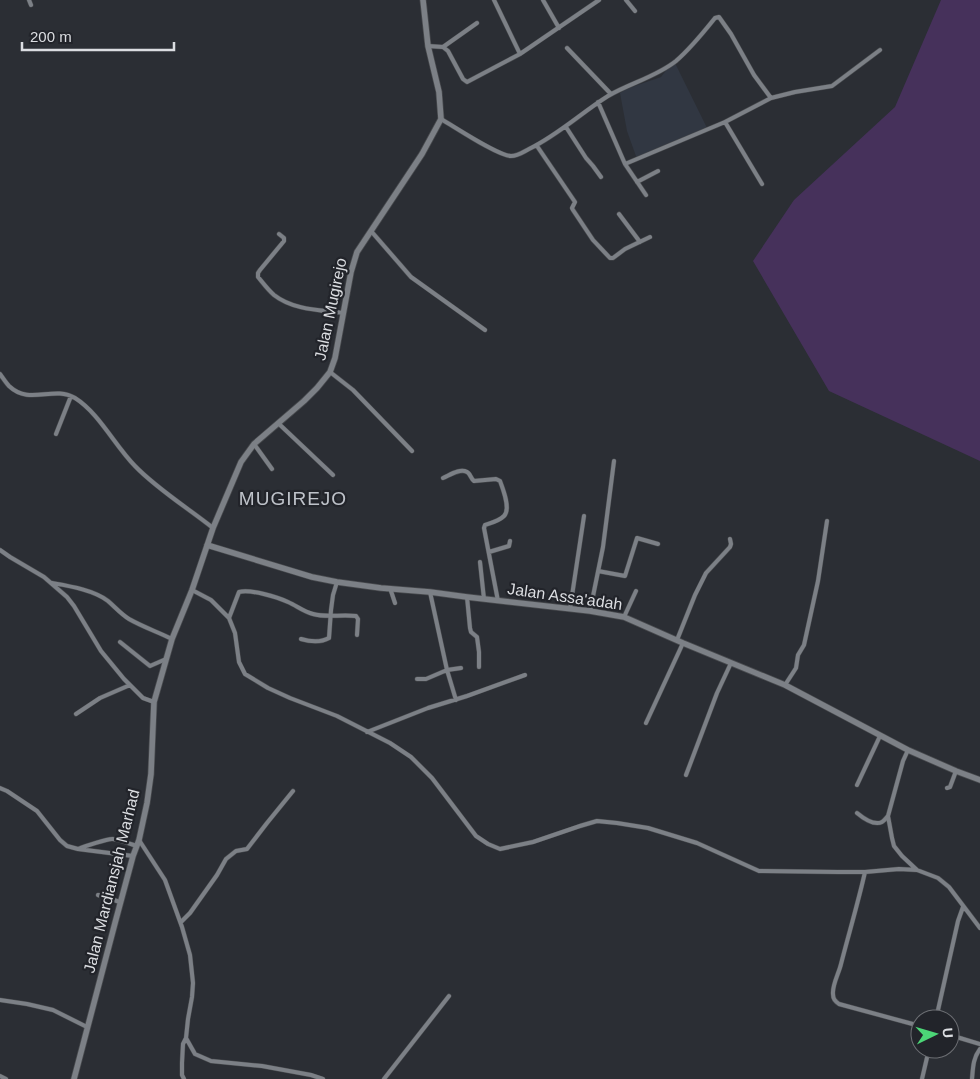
<svg xmlns="http://www.w3.org/2000/svg" width="980" height="1079" font-family="Arial,sans-serif">
<style>
.built{fill:#313742}
.green{fill:#46315b}
.lines{fill:none;stroke-linecap:round;stroke-linejoin:round}
.street-casing{stroke:#484a4e;stroke-width:5}
.secondary-casing{stroke:#484a4e;stroke-width:7}
.street{stroke:#7c8086;stroke-width:4}
.secondary{stroke:#7c8086;stroke-width:5.5}
.labels{text-anchor:middle;stroke-width:4.5;stroke-linejoin:round;paint-order:stroke}
.street-label{font-size:16px;fill:#dbdde1;stroke:#22242a}
.quarter-label{font-size:19px;letter-spacing:1px;fill:#bec2c9;stroke:#22242a}
</style>
<rect width="100%" height="100%" fill="#2b2e34"/>
<path class="built" d="M675,63L708,130L692,138L637,159L627,131L620,93L626,89L661,77L668,68Z"/>
<path class="green" d="M941,0H980V461L829,391L753,261L794,200L895,107Z"/>
<g class="lines">
<defs>
<path id="street" d="M29,0L31,5
M494,0L520,54
M543,0L559,28
M626,0L635,11
M428,46L443,47L448,51L463,79L467,82L520,54L599,0
M443,47L477,23
M567,48L611,94
M598,102L625,164L646,195
M441,119C455,127 498,156 511,156C518,156 523,152 529,149C558,135 581,113 608,96C630,83 656,77 676,61C690,49 703,33 715,18L719,17L731,34L754,75L771,98L795,92L832,86L880,50
M566,127L586,158L593,166L601,177
M537,146L575,202L572,208L573,210L593,240L610,258H613L625,249L650,237
M625,164L725,122
M637,182L658,171
M762,184L725,122L771,98
M619,214L640,242
M371,231L411,277L485,330
M279,234L284,238V241L260,270L258,273V277C263,283 268,290 274,295C293,310 320,310 343,313
M330,372L353,390L412,451
M0,374C3,378 6,383 9,386C30,406 53,385 75,398C99,413 115,446 135,466C157,489 188,508 213,528
M278,423L333,475
M56,434L71,396
M254,444L272,469
M443,478C450,475 460,468 467,472C470,473 471,479 474,481L496,479L500,481C503,489 511,509 504,516C499,521 491,523 485,525L484,528L498,601
M0,550L10,557L44,577L67,597L74,606L101,651L124,679L143,698L154,702
M489,552L509,546L510,541
M480,562L484,599
M598,571L625,576L637,538L658,544
M52,583C69,586 94,590 108,601C115,607 121,614 129,619C143,627 158,632 172,639
M390,588L395,603
M192,590L211,600L229,618L235,633L239,662L245,674L268,688L290,698L337,716L390,743L411,757L432,778L476,836L488,844L500,849L533,842L580,826L597,821L617,823L648,828L697,843L759,871L838,872H865L899,869L917,870
M430,592L447,670L461,668
M467,597L470,628L471,632L477,637L479,652V667
M570,609L584,516
M590,611L603,547L614,461
M624,617L636,591
M229,618L239,592C251,589 277,597 288,602C297,606 304,612 313,614C327,618 341,614 356,616L358,619L357,635
M301,639C311,642 320,643 329,638L331,610L333,595L337,582
M677,640L695,595L706,573L730,547L731,544L730,539
M120,642L150,666L166,659
M417,679H426L447,670L456,700
M785,685L796,668L798,655L804,645L818,581L827,521
M76,714L100,698L130,685
M646,723L683,643
M367,732L428,708L467,696L525,675
M686,775L717,693L731,663
M857,785L880,736
M0,788L7,791L37,811L60,840L67,846L78,849L133,856
M947,788L950,787L956,771
M857,813C863,818 874,826 882,822C884,821 886,818 888,816L903,761L908,750
M888,816L892,838L894,846L902,856L917,870L938,878L949,887L980,928
M139,840L165,880L182,927L190,955L193,983L192,997L188,1019L186,1038L183,1044L182,1063V1075L184,1079
M78,849C83,847 109,838 113,839C121,840 129,844 137,846
M865,872C858,903 849,933 841,964C839,973 832,985 833,994C833,999 835,1001 839,1004L920,1026
M98,895L120,902
M181,922L190,913L217,875L226,859L236,851L247,849L267,823L293,791
M0,1000L27,1004L53,1010L87,1027
M936,1019L958,921L963,907
M950,1035L980,1044
M186,1038L195,1054L211,1061L262,1066L311,1075L323,1079
M0,1076L6,1079
M384,1079L449,996
M922,1079L929,1049
M972,1079C973,1068 973,1058 980,1049"/>
<path id="secondary" d="M207,545L312,577L337,582L381,588L430,592L467,597L590,611L624,617L683,643L785,685L908,750L956,771L980,780
M74,1079L115,923L133,856L139,840L147,803L151,774L154,702L172,639L192,590L213,528L241,462L254,444L304,401L317,388L330,372L335,358L351,272L357,252L422,154L441,119L439,92L428,46L423,0"/>
</defs>
<use href="#street" class="street-casing"/>
<use href="#secondary" class="secondary-casing"/>
<use href="#street" class="street"/>
<use href="#secondary" class="secondary"/>
</g>
<g class="labels">
<g class="street-label">
<text transform="translate(330 309) rotate(-78)" y="6">Jalan Mugirejo</text>
<text transform="translate(565 596) rotate(8)" y="6">Jalan Assa'adah</text>
<text transform="translate(111 881) rotate(-76)" y="6">Jalan Mardiansjah Marhad</text>
</g>
<g class="quarter-label">
<text x="293" y="505">MUGIREJO</text>
</g>
</g>
<g transform="translate(935 1034) rotate(85)"><circle r="24" fill="#22242a" stroke="#6c6e73"/>
<path d="M0-4L9 19L0 12L-9 19Z" fill="#4cd677"/>
<text y="-8" font-size="14" font-weight="bold" text-anchor="middle" fill="#dbdde1">U</text>
</g>
<path d="M22 42v8h152v-8" fill="none" stroke="#dbdde1" stroke-width="2.5"/>
<text x="30" y="42" font-size="15" fill="#dbdde1" stroke="#22242a" stroke-width="4" paint-order="stroke">200 m</text>
</svg>
